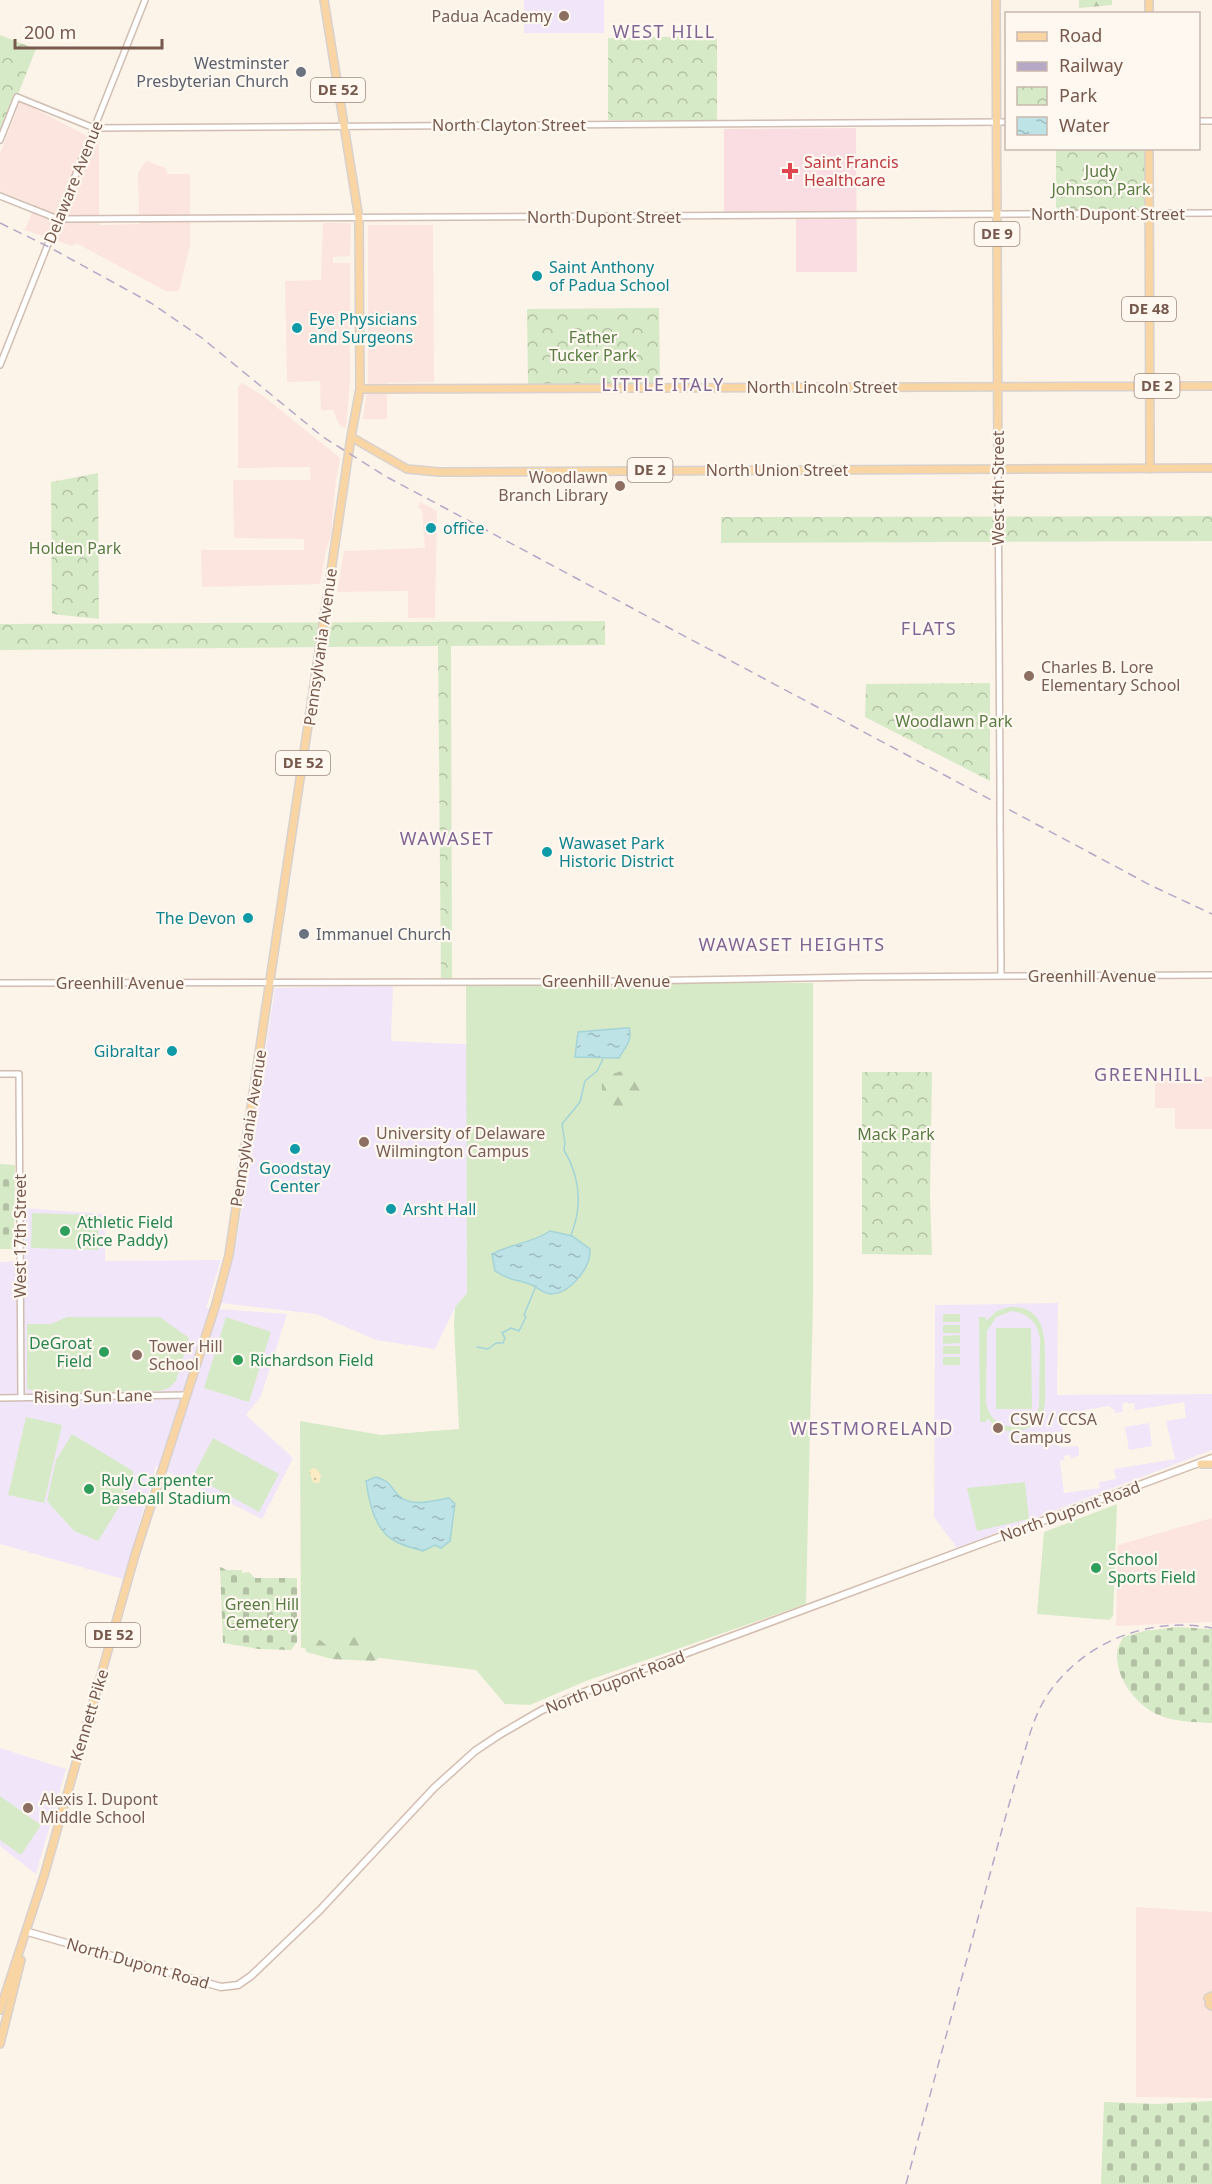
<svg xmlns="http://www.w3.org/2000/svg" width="1212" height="2184" font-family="'Noto Sans',sans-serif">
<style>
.commercial{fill:#fce5de}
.education{fill:#f1e6f9;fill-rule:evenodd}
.medical{fill:#fadde2}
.grass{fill:#d7eac7;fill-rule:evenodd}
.forest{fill:url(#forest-firs)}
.sand{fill:url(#sand-dots)}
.cemetery{fill:url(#cemetery-stones)}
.park{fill:url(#park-crowns)}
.water{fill:url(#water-ripples);stroke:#a4d3d8;stroke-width:1.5}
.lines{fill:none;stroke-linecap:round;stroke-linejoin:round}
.stream{stroke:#a4d3d8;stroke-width:1.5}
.tertiary-casing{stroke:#d1bdb1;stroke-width:8}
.secondary-casing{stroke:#d4bdaf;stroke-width:9}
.primary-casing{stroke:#d9d1cd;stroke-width:10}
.tertiary{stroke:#fff;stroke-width:5}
.secondary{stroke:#fff;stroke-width:6}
.primary{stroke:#f9d5a4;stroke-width:7}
.rail{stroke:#b6a7c7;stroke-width:1.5;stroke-dasharray:9 6;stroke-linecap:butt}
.tertiary-bridge-casing{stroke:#d1bdb1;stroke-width:8;stroke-linecap:butt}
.tertiary-bridge{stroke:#fff;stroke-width:5}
.education-dot{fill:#8d6e63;stroke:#fff8f0;stroke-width:2}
.worship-dot{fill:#6b7280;stroke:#fff8f0;stroke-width:2}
.health-dot{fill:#e0444e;stroke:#fff8f0;stroke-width:2}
.culture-dot{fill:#0f9aa8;stroke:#fff8f0;stroke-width:2}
.leisure-dot{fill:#2e9e5b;stroke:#fff8f0;stroke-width:2}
.labels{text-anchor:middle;stroke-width:4.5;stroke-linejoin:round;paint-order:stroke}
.shield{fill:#fff8f0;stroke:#a0897e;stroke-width:1.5}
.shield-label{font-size:15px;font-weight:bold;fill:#77594d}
.education-label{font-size:16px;fill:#785e54;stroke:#fff8f0;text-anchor:start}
.worship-label{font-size:16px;fill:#5b616d;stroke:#fff8f0;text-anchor:end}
.street-label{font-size:16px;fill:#77594d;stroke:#fff8f0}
.health-label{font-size:16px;fill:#be3a42;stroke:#fff8f0;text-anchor:start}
.park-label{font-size:16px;fill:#587c44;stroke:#fff8f0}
.culture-label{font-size:16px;fill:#0d838f;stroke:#fff8f0;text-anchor:start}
.leisure-label{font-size:16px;fill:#27864d;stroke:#fff8f0;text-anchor:start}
.neighbourhood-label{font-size:18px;letter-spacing:1.5px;fill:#816593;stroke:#fff8f0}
</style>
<defs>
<pattern id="forest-firs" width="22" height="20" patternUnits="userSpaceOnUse" patternTransform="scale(1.5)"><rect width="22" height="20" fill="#d7eac7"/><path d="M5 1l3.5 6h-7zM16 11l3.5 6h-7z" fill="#b3c1a4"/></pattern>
<pattern id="sand-dots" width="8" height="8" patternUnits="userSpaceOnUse" patternTransform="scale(1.5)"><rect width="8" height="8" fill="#fbecc5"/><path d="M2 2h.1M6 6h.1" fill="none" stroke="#d0c2a2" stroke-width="1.8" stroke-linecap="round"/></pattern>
<pattern id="cemetery-stones" width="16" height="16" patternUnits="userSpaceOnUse" patternTransform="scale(1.5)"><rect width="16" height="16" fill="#d7eac7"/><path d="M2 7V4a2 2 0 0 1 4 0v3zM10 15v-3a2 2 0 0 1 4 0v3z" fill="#b3c1a4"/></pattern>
<pattern id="park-crowns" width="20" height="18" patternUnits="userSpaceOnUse" patternTransform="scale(1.5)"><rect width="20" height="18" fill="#d7eac7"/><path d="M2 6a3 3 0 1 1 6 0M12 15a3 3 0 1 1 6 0" fill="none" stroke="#b3c1a4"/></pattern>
<pattern id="water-ripples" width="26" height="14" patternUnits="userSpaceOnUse" patternTransform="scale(1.5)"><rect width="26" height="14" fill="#bde3e6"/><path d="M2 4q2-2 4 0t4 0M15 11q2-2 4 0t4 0" fill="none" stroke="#9ebbbd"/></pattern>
</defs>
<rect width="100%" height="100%" fill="#fcf4e9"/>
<path class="commercial" d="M20,101L99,142V225L139,224L138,173L146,161L166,168L167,174H190V245L179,291H166L76,243L72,246L25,230L35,205L0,191V154Z
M323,223H349L351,225L350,256L333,257V263H350V381L346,428L340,426L333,410H321L320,381L287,382L285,281L321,280Z
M368,225H433L434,382L387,383V419H363L368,383Z
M242,383L262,395L340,458L336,480L331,535L326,551L320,584L202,587L201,550H304V539L234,538L233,480H311L310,467L238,468V387Z
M420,502L437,511L435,618H408V591L337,592L344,551L425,548L422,510L418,507Z
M1155,1077H1212V1129H1175V1108H1155Z
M1212,1518V1622L1116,1626L1118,1545Z
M1136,1907L1212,1912V2098L1136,2097Z"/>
<path class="education" d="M524,0H604V33H524Z
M393,985L391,1041L483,1045L467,1293L455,1307L435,1349L376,1340L316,1314L221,1303L237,1239L275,988Z
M23,1208L105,1214V1261L221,1260L206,1308L287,1314L261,1396L246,1415L293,1458L262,1519L156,1466L123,1579L0,1544V1262L23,1261Z
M1058,1303L1057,1395L1212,1394V1450L957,1548L934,1517L935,1305ZM1127,1402L1128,1404L1134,1403L1135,1410L1184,1402L1186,1418L1166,1421L1175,1459L1114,1469L1116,1479L1099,1482L1100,1488L1064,1493L1060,1461L1064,1460V1456L1070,1455L1071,1459L1079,1455V1450L1078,1446L1060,1447L1058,1437L1064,1435L1061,1423H1062L1061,1414L1110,1406L1111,1409H1114L1115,1413L1123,1412L1122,1404Z
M1149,1423L1152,1446L1129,1450L1125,1427Z
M0,1748L66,1769L36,1874L0,1846Z"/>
<path class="medical" d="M856,128L857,272H796V213H724V129Z"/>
<path class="grass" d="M466,981L813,983V1301L806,1604L586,1681L530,1705L505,1704L476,1670L301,1648L300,1421L381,1435L459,1429L454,1326L455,1307L467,1293Z
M32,1213L99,1215L98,1250L31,1248Z
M1009,1307C1049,1305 1045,1344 1045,1371C1045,1384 1046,1397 1044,1410C1034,1435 1004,1439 987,1418L986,1422H980L979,1317H986V1321L997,1311ZM1012,1311C1028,1313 1038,1323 1040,1339L1039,1407C1029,1436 989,1432 986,1401L987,1331L996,1317Z
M943,1314H960V1322H943Z
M67,1317H160L189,1338L176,1381L169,1388L160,1391L45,1393L27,1389V1324H51Z
M226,1317L271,1332L249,1402L204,1388Z
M943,1325H960V1333H943Z
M996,1328H1031L1032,1409H996Z
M960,1335V1343L943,1344V1336Z
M943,1346H960V1354H943Z
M943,1357H960V1365H943Z
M26,1417L62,1425L44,1503L8,1495Z
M72,1434L133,1471L135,1481L98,1541L74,1531L47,1501L56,1460Z
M213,1438L279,1474L259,1512L193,1476Z
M1025,1482L1029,1519L977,1531L967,1488Z
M1117,1504L1113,1616L1109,1620L1037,1614L1044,1532Z
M0,1796L41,1825L21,1855L0,1840Z"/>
<path class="forest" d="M1079,0H1112V5L1079,8Z
M634,1067L644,1077C638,1105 638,1111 607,1110C603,1099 600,1088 603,1077Z
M312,1631L315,1636L330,1648L343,1638L369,1631L382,1649L377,1660L373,1661L332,1659L306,1652L305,1633Z"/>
<path class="sand" d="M313,1468L317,1469L321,1475L319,1483L313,1482L309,1471Z"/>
<path class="cemetery" d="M0,1164L15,1165L14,1249H0Z
M220,1567L227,1570H242V1573L249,1572L255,1578H297V1642L291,1650L259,1649L223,1643Z
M1177,1627L1212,1629V1723C1195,1722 1176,1722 1161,1716C1138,1707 1116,1680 1117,1654C1117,1648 1121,1642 1123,1637L1144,1631Z
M1212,2101V2184H1101L1104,2102L1157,2104Z"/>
<path class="park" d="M0,35L36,49L0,140Z
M711,36L717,39V121L608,120V38Z
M1056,149H1146V208L1142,210L1059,211L1056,207Z
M659,308L660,384L528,385L527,309Z
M98,473L99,619L52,614L51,482Z
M1212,516V541L721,543V517Z
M605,621V645L451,646L452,982H441L438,646L0,650V624Z
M990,683V781L865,717L866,684Z
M862,1072H932L930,1195L932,1255L862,1254Z"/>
<path class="water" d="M625,1028H629C633,1041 624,1048 619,1058L575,1057L578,1032Z
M550,1231L572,1236L590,1249C591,1268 570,1294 550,1294C542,1293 540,1289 534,1286C519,1279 511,1282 495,1271L492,1254C510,1244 533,1243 550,1231Z
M376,1477C391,1482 388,1484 398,1495C411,1508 432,1501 449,1498L455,1504L450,1541L441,1548L435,1545L423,1551C414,1548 403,1546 395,1541C375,1531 369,1502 366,1481Z"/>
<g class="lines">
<path class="stream" d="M571,1235C583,1205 580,1177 564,1150L565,1143L562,1124L580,1102L585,1081L597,1071L603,1059
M477,1347L488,1349L496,1343H503L505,1338L502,1333L511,1328L519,1331L526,1317L524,1315L536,1286"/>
<defs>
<path id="tertiary" d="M1198,121H1212
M0,140L17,97L94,128L1006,122
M0,196L58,219L1212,213
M0,365L145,0
M998,468L1000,789
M1000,817L1001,976
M0,983L570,982L861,977L1212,975
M0,1074H19L21,1397
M0,1398L186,1395"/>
<path id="secondary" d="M28,1932L221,1987L238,1985L251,1976L320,1910L434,1788L475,1751L499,1735L542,1710L606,1683L1212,1458"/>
<path id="primary" d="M996,0L998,468
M1149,0V14
M1149,148L1150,469
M360,389L1212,386
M351,437L407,469L439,472L1212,468
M1201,1464H1212
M1208,1998L1212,1996
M1209,2004L1212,2006
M0,2010L44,1876L135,1555L216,1304L229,1255L351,437L360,389L359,219L324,0
M0,2044L21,1960"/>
</defs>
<use href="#tertiary" class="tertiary-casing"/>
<use href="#secondary" class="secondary-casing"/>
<use href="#primary" class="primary-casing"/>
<use href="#tertiary" class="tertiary"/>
<use href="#secondary" class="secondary"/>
<use href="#primary" class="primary"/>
<path class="rail" d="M0,223L47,246L151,303L202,338L323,437L385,476L1152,886L1212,914
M906,2184C936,2073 966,1962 996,1852C1004,1822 1012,1793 1021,1764C1028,1741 1033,1718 1046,1697C1082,1642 1149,1616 1212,1628"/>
<defs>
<path id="tertiary-bridge" d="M1000,817V789"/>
</defs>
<use href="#tertiary-bridge" class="tertiary-bridge-casing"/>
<use href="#tertiary-bridge" class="tertiary-bridge"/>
</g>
<g class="education-dot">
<circle cx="564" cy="16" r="6"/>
<circle cx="620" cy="486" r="6"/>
<circle cx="1029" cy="676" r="6"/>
<circle cx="364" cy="1142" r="6"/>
<circle cx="137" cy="1355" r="6"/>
<circle cx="998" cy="1428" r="6"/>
<circle cx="28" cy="1808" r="6"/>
</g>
<g class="worship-dot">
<circle cx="301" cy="72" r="6"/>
<circle cx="304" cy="934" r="6"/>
</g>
<path class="health-dot" d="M787 162h6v6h6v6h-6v6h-6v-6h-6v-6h6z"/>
<g class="culture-dot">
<circle cx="537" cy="276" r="6"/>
<circle cx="297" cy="328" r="6"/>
<circle cx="431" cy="528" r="6"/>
<circle cx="547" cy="852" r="6"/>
<circle cx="248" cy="918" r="6"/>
<circle cx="172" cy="1051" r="6"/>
<circle cx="295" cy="1149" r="6"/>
<circle cx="391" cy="1209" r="6"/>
</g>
<g class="leisure-dot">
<circle cx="65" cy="1231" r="6"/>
<circle cx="104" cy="1352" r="6"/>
<circle cx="238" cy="1360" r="6"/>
<circle cx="89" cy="1489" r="6"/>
<circle cx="1096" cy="1568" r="6"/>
</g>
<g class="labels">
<g class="shield">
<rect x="311" y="78" width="54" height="24" rx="4.5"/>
<rect x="974.5" y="222" width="45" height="24" rx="4.5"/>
<rect x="1122" y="297" width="54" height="24" rx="4.5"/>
<rect x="1134.5" y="374" width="45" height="24" rx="4.5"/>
<rect x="627.5" y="458" width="45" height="24" rx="4.5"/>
<rect x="276" y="751" width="54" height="24" rx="4.5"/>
<rect x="86" y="1623" width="54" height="24" rx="4.5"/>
</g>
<g class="shield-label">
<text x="338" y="95">DE 52</text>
<text x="997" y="239">DE 9</text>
<text x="1149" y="314">DE 48</text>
<text x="1157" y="391">DE 2</text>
<text x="650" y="475">DE 2</text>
<text x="303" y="768">DE 52</text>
<text x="113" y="1640">DE 52</text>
</g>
<g class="education-label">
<text x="552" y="22" text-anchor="end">Padua Academy</text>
<text x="608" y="483" text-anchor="end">Woodlawn<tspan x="608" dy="18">Branch Library</tspan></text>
<text x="1041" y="673">Charles B. Lore<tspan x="1041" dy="18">Elementary School</tspan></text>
<text x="376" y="1139">University of Delaware<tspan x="376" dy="18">Wilmington Campus</tspan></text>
<text x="149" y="1352">Tower Hill<tspan x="149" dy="18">School</tspan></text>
<text x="1010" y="1425">CSW / CCSA<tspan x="1010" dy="18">Campus</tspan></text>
<text x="40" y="1805">Alexis I. Dupont<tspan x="40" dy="18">Middle School</tspan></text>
</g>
<g class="worship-label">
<text x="289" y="69">Westminster<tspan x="289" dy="18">Presbyterian Church</tspan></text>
<text x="316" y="940" text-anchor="start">Immanuel Church</text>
</g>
<g class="street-label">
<text x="509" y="131">North Clayton Street</text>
<text transform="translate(73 182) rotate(-68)" y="6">Delaware Avenue</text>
<text x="1108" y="220">North Dupont Street</text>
<text x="604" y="223">North Dupont Street</text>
<text x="822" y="393">North Lincoln Street</text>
<text x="777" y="476">North Union Street</text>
<text transform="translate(998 488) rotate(-90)" y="6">West 4th Street</text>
<text transform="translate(320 647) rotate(-82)" y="6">Pennsylvania Avenue</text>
<text x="1092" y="982">Greenhill Avenue</text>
<text x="606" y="987">Greenhill Avenue</text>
<text x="120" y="989">Greenhill Avenue</text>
<text transform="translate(248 1128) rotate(-81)" y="6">Pennsylvania Avenue</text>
<text transform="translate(20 1236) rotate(-90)" y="6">West 17th Street</text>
<text transform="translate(93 1396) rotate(-1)" y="6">Rising Sun Lane</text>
<text transform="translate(1070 1511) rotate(-20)" y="6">North Dupont Road</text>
<text transform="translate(615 1682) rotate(-21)" y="6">North Dupont Road</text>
<text transform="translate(89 1715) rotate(-73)" y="6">Kennett Pike</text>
<text transform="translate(138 1963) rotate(16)" y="6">North Dupont Road</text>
</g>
<g class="health-label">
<text x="804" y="168">Saint Francis<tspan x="804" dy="18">Healthcare</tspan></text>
</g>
<g class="park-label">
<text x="1101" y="177">Judy<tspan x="1101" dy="18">Johnson Park</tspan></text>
<text x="593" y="343">Father<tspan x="593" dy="18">Tucker Park</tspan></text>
<text x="75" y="554">Holden Park</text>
<text x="954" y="727">Woodlawn Park</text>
<text x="896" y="1140">Mack Park</text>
<text x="262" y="1610">Green Hill<tspan x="262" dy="18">Cemetery</tspan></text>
</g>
<g class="culture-label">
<text x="549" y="273">Saint Anthony<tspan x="549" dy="18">of Padua School</tspan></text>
<text x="309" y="325">Eye Physicians<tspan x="309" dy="18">and Surgeons</tspan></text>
<text x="443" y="534">office</text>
<text x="559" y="849">Wawaset Park<tspan x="559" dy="18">Historic District</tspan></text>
<text x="236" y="924" text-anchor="end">The Devon</text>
<text x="160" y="1057" text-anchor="end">Gibraltar</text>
<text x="295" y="1174" text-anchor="middle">Goodstay<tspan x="295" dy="18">Center</tspan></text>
<text x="403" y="1215">Arsht Hall</text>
</g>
<g class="leisure-label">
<text x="77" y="1228">Athletic Field<tspan x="77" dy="18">(Rice Paddy)</tspan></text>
<text x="92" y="1349" text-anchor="end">DeGroat<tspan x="92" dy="18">Field</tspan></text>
<text x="250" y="1366">Richardson Field</text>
<text x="101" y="1486">Ruly Carpenter<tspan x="101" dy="18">Baseball Stadium</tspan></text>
<text x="1108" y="1565">School<tspan x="1108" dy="18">Sports Field</tspan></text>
</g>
<g class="neighbourhood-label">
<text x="664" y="38">WEST HILL</text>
<text x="663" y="391">LITTLE ITALY</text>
<text x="929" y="635">FLATS</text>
<text x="447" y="845">WAWASET</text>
<text x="792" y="951">WAWASET HEIGHTS</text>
<text x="1149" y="1081">GREENHILL</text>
<text x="872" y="1435">WESTMORELAND</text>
</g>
</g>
<rect x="1005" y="12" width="195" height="138" fill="#fff8f0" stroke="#c9b8af" stroke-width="1.5"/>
<rect x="1017" y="32" width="30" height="9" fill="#f9d5a4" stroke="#c9b8af" stroke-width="1.5"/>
<text x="1059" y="42" font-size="18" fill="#77594d">Road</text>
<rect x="1017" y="62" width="30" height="9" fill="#b6a7c7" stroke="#c9b8af" stroke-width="1.5"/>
<text x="1059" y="72" font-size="18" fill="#77594d">Railway</text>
<rect x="1017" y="87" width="30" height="18" fill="url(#park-crowns)" stroke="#c9b8af" stroke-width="1.5"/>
<text x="1059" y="102" font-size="18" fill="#77594d">Park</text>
<rect x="1017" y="117" width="30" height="18" fill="url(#water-ripples)" stroke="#c9b8af" stroke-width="1.5"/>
<text x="1059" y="132" font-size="18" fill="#77594d">Water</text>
<path d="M15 39v9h147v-9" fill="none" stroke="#77594d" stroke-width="3"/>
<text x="24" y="39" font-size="18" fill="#77594d" stroke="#fff8f0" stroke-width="4.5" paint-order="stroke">200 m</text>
</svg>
